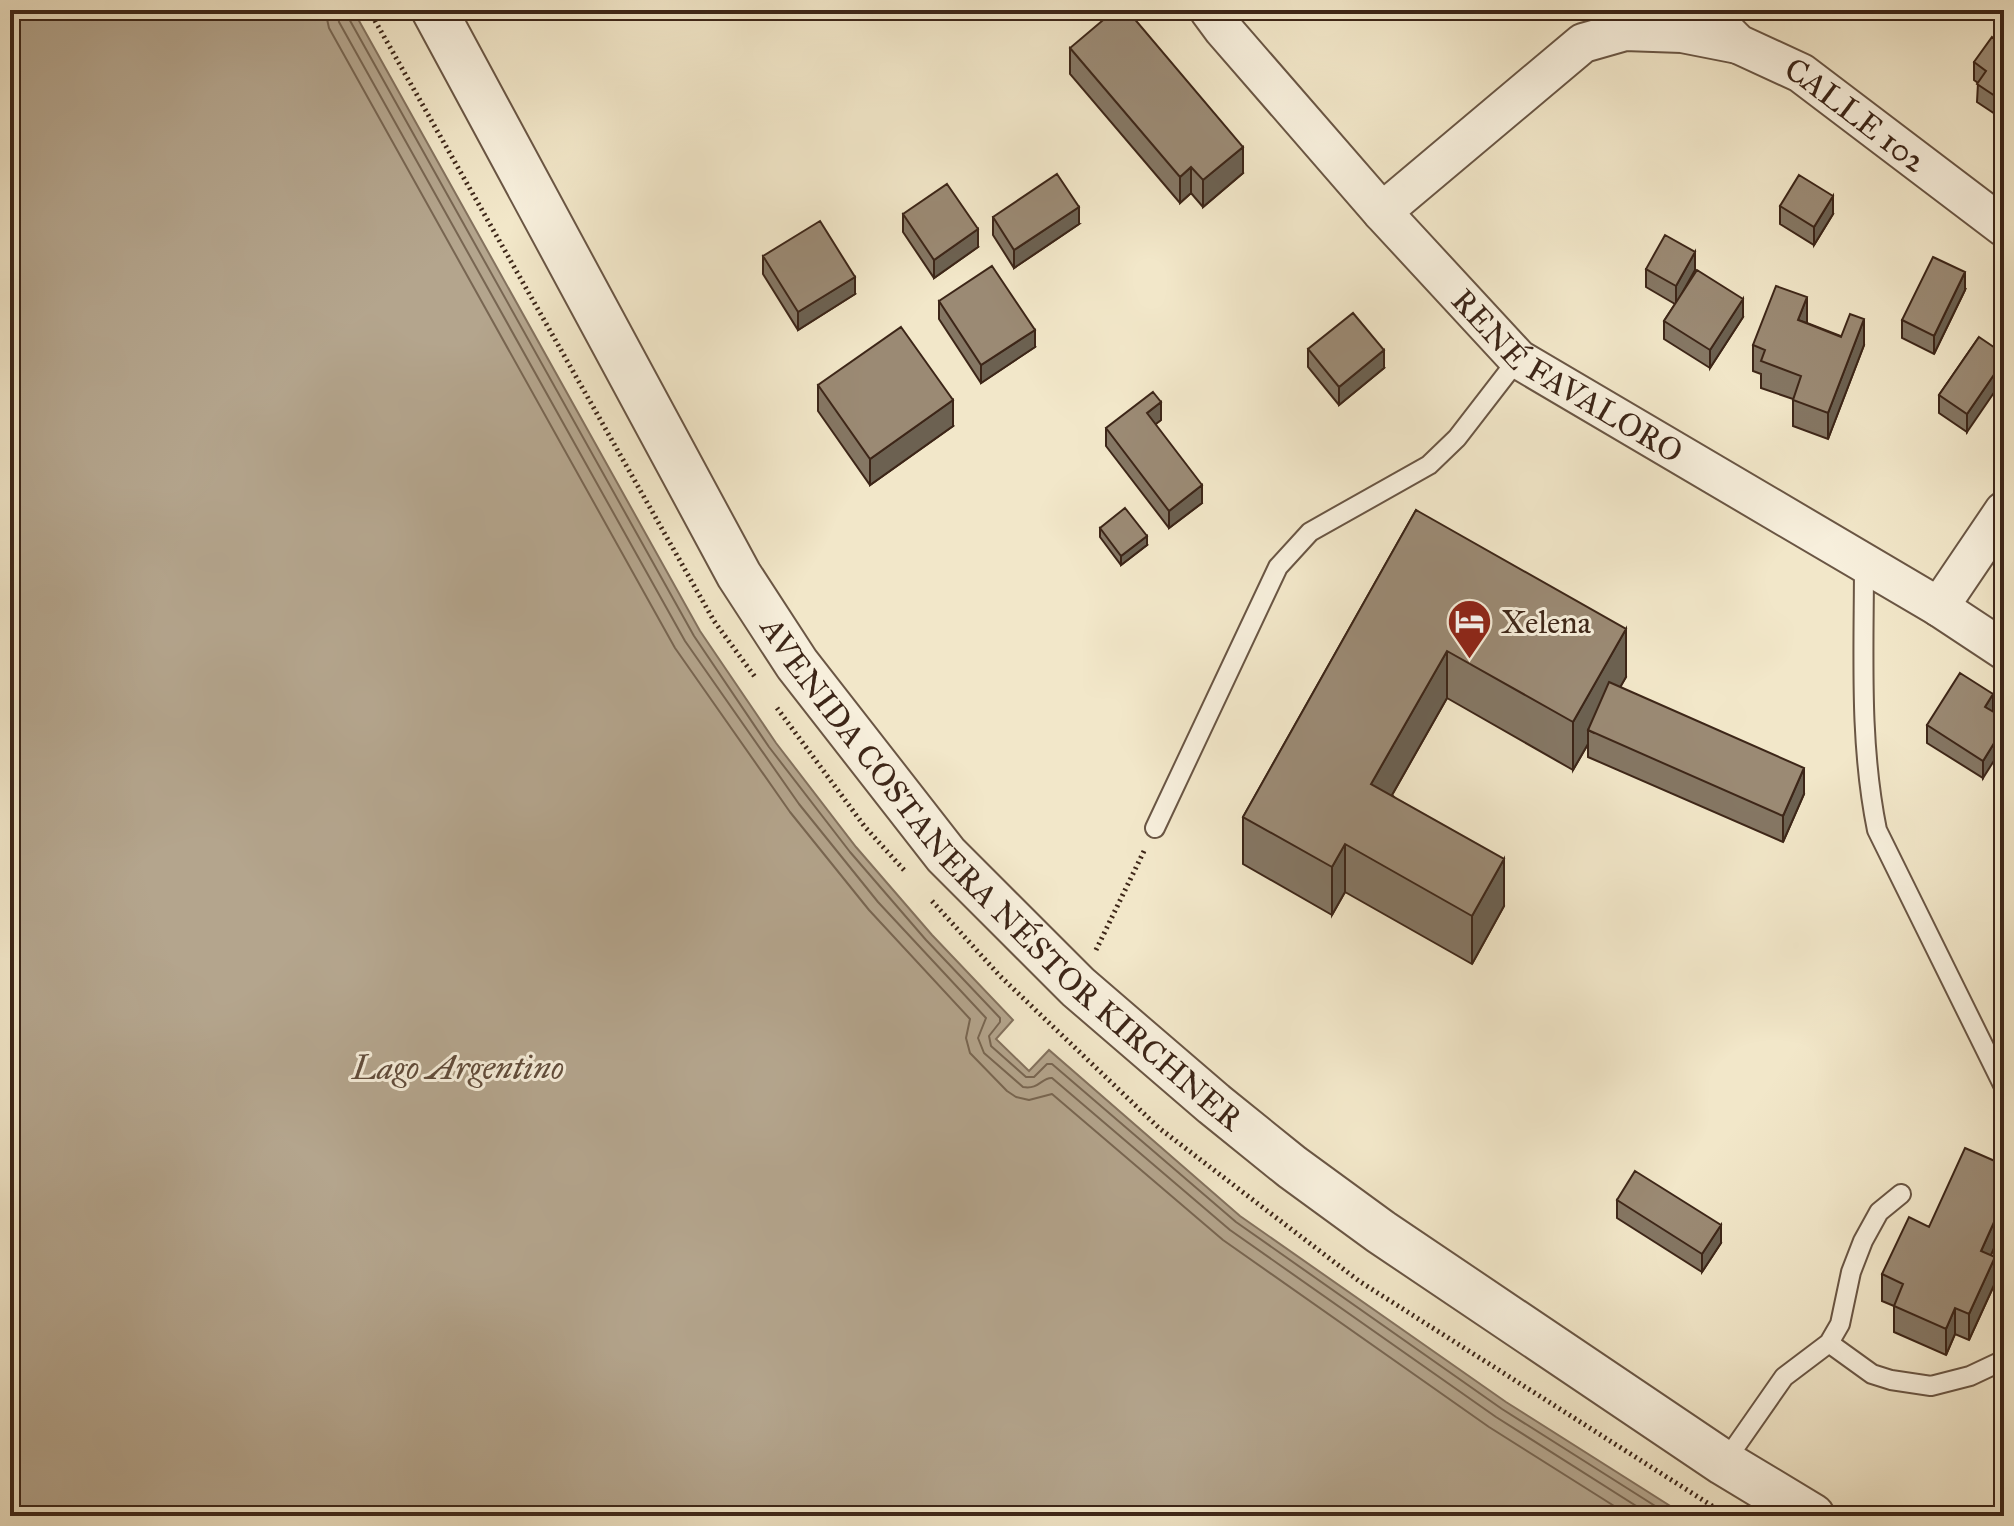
<svg xmlns="http://www.w3.org/2000/svg" width="2014" height="1526" font-family="'IM FELL Great Primer',serif">
<style>
.water{fill:#b4a58d;stroke:#84725e;stroke-width:2}
.lines{fill:none;stroke-linecap:round;stroke-linejoin:round}
.shore{stroke:#786652;stroke-width:2}
.service-casing{stroke:#6a5644;stroke-width:22}
.minor-casing{stroke:#6a5644;stroke-width:42}
.tertiary-casing{stroke:#6a5644;stroke-width:48}
.path{stroke:#3d2618;stroke-width:5;stroke-dasharray:2 4;stroke-linecap:butt}
.service{stroke:#f7efdc;stroke-width:18}
.minor{stroke:#f7efdc;stroke-width:38}
.tertiary{stroke:#f7efdc;stroke-width:44}
.wall{fill:#857764;stroke:#3d2618;stroke-width:2}
.shaded-wall{fill:#6c6151;stroke:#3d2618;stroke-width:2}
.building{fill:#9b8a74;stroke:#3d2618;stroke-width:2}
.labels{text-anchor:middle;stroke-width:6;stroke-linejoin:round;paint-order:stroke}
.street-label{font-size:32px;fill:#3d2618;stroke:#f7efdc}
.poi-label{font-size:32px;fill:#3d2618;stroke:#f7efdc;text-anchor:start}
.water-label{font-size:34px;font-style:italic;fill:#614c3b;stroke:#f7efdc}
</style>
<rect width="100%" height="100%" fill="#f2e7c9"/>
<filter id="stains"><feTurbulence type="fractalNoise" baseFrequency=".0025" numOctaves="4"/><feColorMatrix values="0 0 0 0 .2 0 0 0 0 .09 0 0 0 0 .02 0 0 0 .5 -.17"/></filter>
<radialGradient id="worn" r=".72"><stop offset=".6" stop-color="#630" stop-opacity="0"/><stop offset="1" stop-color="#630" stop-opacity=".3"/></radialGradient>
<path class="water" d="M10,10H353L700,631L776,743L856,847L932,935L1013,1020L996,1039L1029,1071L1049,1050L1240,1216L1506,1402L1686,1516H10Z"/>
<g class="lines">
<path class="shore" d="M325,10L329,28L675,648L790,812L869,910L970,1019L966,1038L970,1053L1007,1091L1016,1097L1029,1100L1052,1094L1223,1240L1489,1427L1630,1516
M337,10L339,22L685,641L799,804L878,902L986,1018L978,1038L984,1053L1023,1087C1039,1090 1042,1077 1052,1078L1230,1230L1496,1417L1652,1516
M347,10L348,17L694,636L769,747L850,852L926,940L1000,1018V1022L989,1036L991,1046L1026,1077H1034L1047,1064H1052L1236,1222L1502,1409L1671,1516"/>
<defs>
<path id="service" d="M1864,563C1864,653 1859,742 1877,830L2004,1087
M1155,828L1278,567L1310,532L1429,465L1457,438L1518,359
M1829,1343L1872,1374L1891,1380L1931,1386L1970,1376L2004,1360
M1724,1463L1784,1377L1829,1343L1840,1324L1851,1272L1863,1241L1879,1212L1901,1194"/>
<g id="minor">
<path id="s1" d="M1209,10L1223,29L1382,212L1518,359L1939,607L2004,650"/>
<path id="s2" d="M1704,10L1738,44L1801,73L2004,227"/>
<path d="M1382,212L1583,43L1625,31L1682,33L1738,44"/>
<path d="M1939,607L2004,511"/>
</g>
<g id="tertiary">
<path id="s3" d="M434,10L739,575L797,664L946,855L1078,987L1214,1104L1292,1167L1381,1232L1724,1463L1812,1516"/>
</g>
</defs>
<use href="#service" class="service-casing"/>
<use href="#minor" class="minor-casing"/>
<use href="#tertiary" class="tertiary-casing"/>
<path class="path" d="M369,10L714,621L755,677
M777,708L865,827L904,870
M932,901L1000,976L1159,1128L1359,1281L1728,1516
M1096,950L1144,851"/>
<use href="#service" class="service"/>
<use href="#minor" class="minor"/>
<use href="#tertiary" class="tertiary"/>
</g>
<path class="wall" d="M2004,46V120L1977,102L1978,83L1974,80V62Z
M1070,48L1243,173L1203,207L1191,193L1180,203L1070,74Z
M1780,206L1833,214L1814,245L1780,224Z
M903,214L978,247L934,278L903,232Z
M993,217L1079,224L1014,268L993,235Z
M763,256L855,294L798,330L763,274Z
M1646,269L1695,270L1680,296L1743,317L1710,368L1664,339V321L1675,304L1646,287Z
M1965,290L1934,354L1902,338V320Z
M939,301L1035,347L981,383L939,319Z
M1807,323L1864,345L1828,439L1793,426V399L1761,388V374L1753,371V345Z
M1979,337L1967,432L1939,413V395Z
M1308,349L1384,368L1339,405L1308,367Z
M818,385L953,426L870,485L818,411Z
M1161,420L1155,424L1202,503L1169,528L1106,446V428Z
M1416,510L1626,677L1620,687L1804,794L1783,842L1588,757V744L1573,770L1447,698L1392,795L1504,906L1472,964L1345,892L1332,915L1243,864V817Z
M1100,528L1147,545L1121,565L1100,537Z
M1993,694L1983,778L1927,743V725Z
M2004,1165V1226L1991,1255L1995,1283L1969,1340L1955,1334L1946,1355L1894,1332V1306L1882,1301V1274Z
M1617,1200L1721,1243L1702,1272L1617,1218Z"/>
<path class="shaded-wall" d="M1243,147V173L1203,207V180Z
M1191,167V193L1180,203V177Z
M1833,196V214L1814,245V227Z
M1079,207V224L1014,268V250Z
M978,229V247L934,278V260Z
M1695,252V270L1676,304V286Z
M1965,272V290L1934,354V336Z
M855,277V294L798,330V312Z
M1807,297V323L1798,320Z
M1743,299V317L1710,368V350Z
M1864,319V345L1828,439V413Z
M1035,330V347L981,383V365Z
M1384,350V368L1339,405V387Z
M2004,360V378L1967,432V414Z
M953,400V426L870,485V459Z
M1161,402V420L1147,431V413Z
M1202,485V503L1169,528V511Z
M1147,536V545L1121,565V556Z
M1626,629V677L1594,733L1588,730V744L1573,770V722Z
M1447,651V698L1371,832V784Z
M1993,694V712L1985,707Z
M2004,727V745L1983,778V761Z
M1804,768V794L1783,842V816Z
M1345,844V892L1332,915V867Z
M1504,859V906L1472,964V916Z
M2004,1200V1226L1981,1277V1251Z
M1721,1225V1243L1702,1272V1254Z
M1995,1257V1283L1969,1340V1314Z
M1955,1308V1334L1946,1355V1329Z"/>
<path class="building" d="M1115,10H1127L1243,147L1203,180L1191,167L1180,177L1070,48Z
M1992,37L2004,46V102L1977,84L1986,71L1974,62Z
M1057,174L1079,207L1014,250L993,217Z
M1799,175L1833,196L1814,227L1780,206Z
M947,184L978,229L934,260L903,214Z
M820,221L855,277L798,312L763,256Z
M1665,235L1695,252L1676,286L1646,269Z
M1933,257L1965,272L1934,336L1902,320Z
M992,266L1035,330L981,365L939,301Z
M1697,270L1743,299L1710,350L1664,321Z
M1776,286L1807,297L1798,320L1841,337L1850,314L1864,319L1828,413L1793,400L1801,376L1761,361L1765,350L1753,345Z
M1353,313L1384,350L1339,387L1308,349Z
M901,327L953,400L870,459L818,385Z
M1979,337L2004,354V360L1967,414L1939,395Z
M1153,392L1161,402L1147,413L1202,485L1169,511L1106,428Z
M1125,508L1147,536L1121,556L1100,528Z
M1416,510L1626,629L1573,722L1447,651L1371,784L1504,859L1472,916L1345,844L1332,867L1243,817Z
M1960,673L1993,694L1985,707L2004,718V727L1983,761L1927,725Z
M1609,682L1804,768L1783,816L1588,730Z
M1965,1148L2004,1165V1200L1981,1251L1995,1257L1969,1314L1955,1308L1946,1329L1894,1306L1903,1284L1882,1274L1909,1217L1929,1227Z
M1635,1171L1721,1225L1702,1254L1617,1200Z"/>
<defs>
<symbol id="hotel-pin" viewBox="-11 -11 22 30"><path d="M0 17L-7.5 6A9.5 9.5 0 1 1 7.5 6Z" fill="#8f2418" stroke="#f7efdc"/><path d="M-6-4.5h1.5V1H6V5H4.5V3h-9V5H-6ZM-4 0a1.8 1.8 0 1 1 3.6 0ZM.5 0V-2.5h3Q6-2.5 6 0Z" fill="#fff"/></symbol>
</defs>
<g fill-rule="evenodd">
<use href="#hotel-pin" x="1444" y="596" width="51" height="69"/>
</g>
<g class="labels">
<g class="street-label">
<text dy="11" stroke="none"><textPath href="#s2" startOffset="186">CALLE 102</textPath></text>
<text dy="11" stroke="none"><textPath href="#s1" startOffset="516">RENÉ FAVALORO</textPath></text>
<text dy="11" stroke="none"><textPath href="#s3" startOffset="1042">AVENIDA COSTANERA NÉSTOR KIRCHNER</textPath></text>
</g>
<g class="poi-label">
<text x="1501" y="633">Xelena</text>
</g>
<g class="water-label">
<text x="458" y="1079">Lago Argentino</text>
</g>
</g>
<rect width="2014" height="1526" fill="none" stroke="#f2e7c9" stroke-width="40"/>
<rect x="12" y="12" width="1990" height="1502" fill="none" stroke="#3d2618" stroke-width="4"/>
<rect x="20" y="20" width="1974" height="1486" fill="none" stroke="#3d2618" stroke-width="2"/>
<rect width="100%" height="100%" filter="url(#stains)"/>
<rect width="100%" height="100%" fill="url(#worn)"/>
</svg>
